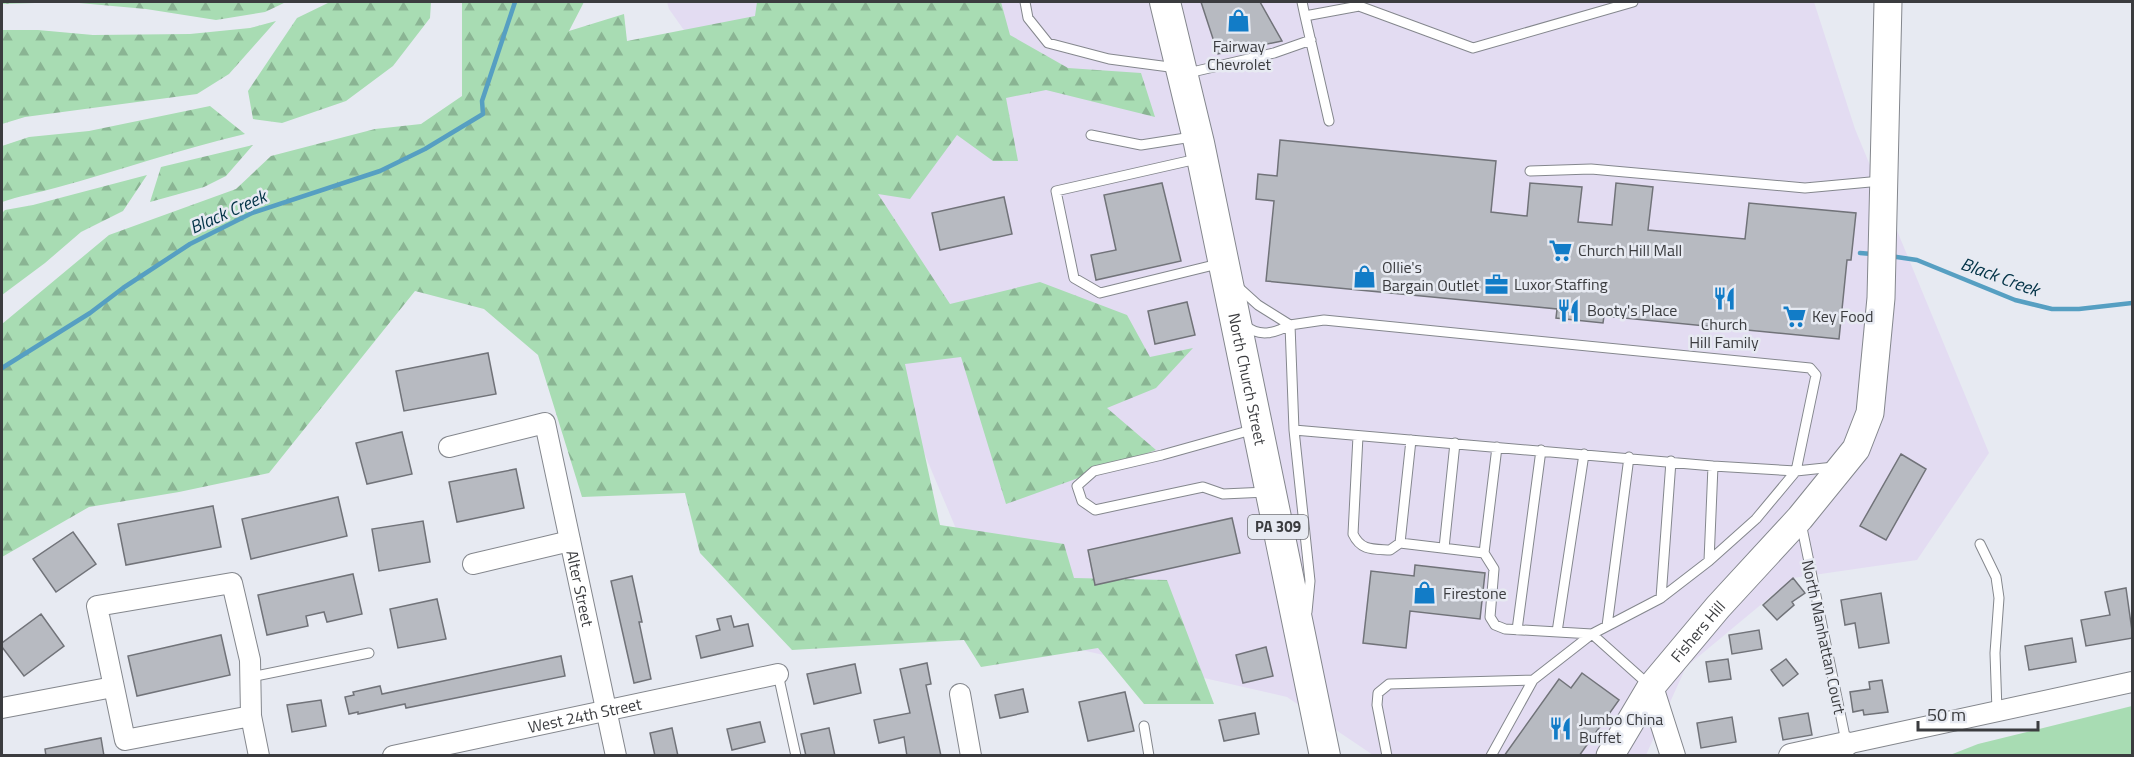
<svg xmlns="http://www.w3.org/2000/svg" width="2134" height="757" font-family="'Titillium Web',sans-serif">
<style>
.commercial{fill:#e3dcf2}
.forest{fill:url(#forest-firs)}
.green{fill:#a8dcb3}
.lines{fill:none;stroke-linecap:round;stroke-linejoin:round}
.stream{stroke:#569fc2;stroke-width:4.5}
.building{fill:#b7bac1;stroke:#717379;stroke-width:1.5}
.service-casing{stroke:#84878d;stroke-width:11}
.minor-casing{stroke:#84878d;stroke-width:22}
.tertiary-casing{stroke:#84878d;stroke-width:26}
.secondary-casing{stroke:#84878d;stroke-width:29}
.primary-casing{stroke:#84878d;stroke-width:32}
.service{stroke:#fff;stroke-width:9}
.minor{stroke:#fff;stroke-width:20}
.tertiary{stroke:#fff;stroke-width:24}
.secondary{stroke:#fff;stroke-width:27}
.primary{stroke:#fff;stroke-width:30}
.labels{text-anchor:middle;stroke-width:5;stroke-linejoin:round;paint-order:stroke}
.shield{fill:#e7eaf2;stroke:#6f7075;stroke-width:1.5}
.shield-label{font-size:15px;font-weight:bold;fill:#3b3c3f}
.poi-label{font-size:16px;fill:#3b3c3f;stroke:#e7eaf2;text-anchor:start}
.street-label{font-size:16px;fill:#3b3c3f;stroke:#e7eaf2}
.water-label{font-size:18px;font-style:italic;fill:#023246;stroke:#e7eaf2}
</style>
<defs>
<pattern id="forest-firs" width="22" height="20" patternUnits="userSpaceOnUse" patternTransform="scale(1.5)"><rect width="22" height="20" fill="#a8dcb3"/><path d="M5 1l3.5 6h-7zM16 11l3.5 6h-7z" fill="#8ab493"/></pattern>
</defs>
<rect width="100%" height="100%" fill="#e7eaf2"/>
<path class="commercial" d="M667,2H1814L1855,129L1989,453L1917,560L1793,578L1686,667L1646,755H1373L1287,697L999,631L838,248L669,9Z"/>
<path class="forest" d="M2,2H286L265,12L216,20L146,9L68,2L2,4Z
M330,2H431L430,18L393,66L346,101L282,123L253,119L248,91L297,18Z
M462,2H584L569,31L624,14L627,41L755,16L757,2H1001L1010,35L1068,68L1141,73L1155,117L1046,90L1006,98L1018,161H993L957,135L910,199L878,194L950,304L1040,282L1127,315L1150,357L1193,348L1156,388L1107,408L1156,450L1006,504L961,357L905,364L940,525L1064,544L1074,578L1167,580L1214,704H1144L1098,648L981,667L964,640L792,650L700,553L685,493L582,497L538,355L484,309L415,291L269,473L179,492L89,507L2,557V324L109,235L236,189L271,156L375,129L421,124L462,96Z
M276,21L229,74L197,94L25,117L2,124V30H38L93,35L190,34L250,28Z
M210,106L245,134C180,149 118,171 55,188C37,193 19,196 2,202V146L29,137L89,131Z
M253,145L226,176L204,187L150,202L161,167Z
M147,175L123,211L81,232L45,263L2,295V213L5,210L33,205Z"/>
<path class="green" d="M2132,706V755H1950L1978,744Z"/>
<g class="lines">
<path class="stream" d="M1860,253L1872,254
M1890,256L1917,260L2015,300L2052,309H2079L2132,303
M2,368L90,313L123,288L190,244L252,213L380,171L425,149L483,114L482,101L515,2"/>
</g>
<path class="building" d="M1201,2H1260L1282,41L1218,54Z
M1280,140L1496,161L1491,212L1527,216L1530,183L1582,187L1578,222L1612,225L1616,183L1653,187L1648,230L1745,239L1749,203L1856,213L1851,260H1847L1839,339L1604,316L1603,323L1556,318L1557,309L1266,281L1274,201L1256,199L1258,174L1277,176Z
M1162,183L1181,261L1096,280L1091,255L1116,250L1104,195Z
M1004,197L1012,234L940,250L932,213Z
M1187,302L1195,335L1155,344L1148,311Z
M488,353L496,394L404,411L396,371Z
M402,432L412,474L367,484L356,443Z
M1901,454L1926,469L1886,540L1860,526Z
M516,469L524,508L457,522L449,482Z
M338,497L347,536L251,559L242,519Z
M213,506L221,547L126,565L118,524Z
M1232,518L1240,553L1095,585L1088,550Z
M423,521L430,562L379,571L372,529Z
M73,532L96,564L56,592L33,559Z
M1415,565L1485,573L1480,619L1410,611L1406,648L1363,643L1371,571L1414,576Z
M353,574L362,614L327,622L324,612L306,616L308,626L267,635L258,595Z
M632,576L642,622H639L651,679L634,683L611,581Z
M1793,578L1805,593L1792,602L1794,605L1777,620L1763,605Z
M2126,588L2133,638L2086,646L2081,620L2110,615L2105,592Z
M1881,593L1889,643L1859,648L1855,623L1845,625L1841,600Z
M437,599L446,639L398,648L390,609Z
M41,614L64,646L24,676L2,647V643Z
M731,616L734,627L748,624L753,646L701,658L696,636L720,630L717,619Z
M1759,630L1762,649L1732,654L1729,635Z
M221,635L230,675L137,696L128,656Z
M2072,638L2076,662L2029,670L2025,646Z
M1266,647L1273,676L1243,683L1236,655Z
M561,656L565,676L406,708L405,704L358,714V712L349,714L345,697L354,695L353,692L380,686L382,694Z
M1728,659L1731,679L1709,682L1706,662Z
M1786,659L1798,674L1783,686L1771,670Z
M927,663L931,684L926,685L941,756H907L904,737L879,743L874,720L910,713L900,669Z
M855,664L861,693L814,704L807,674Z
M1582,673L1619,700L1579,756H1504L1559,679L1571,688Z
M1882,680L1888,712L1864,715L1863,710L1853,712L1850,692L1870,689L1869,682Z
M1023,689L1028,712L1000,718L995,695Z
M1125,692L1134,731L1088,741L1079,702Z
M321,700L326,726L292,732L287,705Z
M1255,713L1259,734L1224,741L1219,720Z
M1808,713L1812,735L1783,740L1779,718Z
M1732,717L1736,742L1701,748L1697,723Z
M760,722L765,742L732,750L727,729Z
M672,728L678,756H655L650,733Z
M829,728L835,756H806L801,734Z
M101,738L104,756H46L45,749Z"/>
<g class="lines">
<defs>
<path id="service" d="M1025,2L1028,18L1048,43L1109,59L1177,68
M1302,2L1305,16L1359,6L1473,48L1633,2
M1305,16L1329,121
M1188,73L1274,53L1311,40
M1091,135L1141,145L1192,137
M1197,159L1056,191L1074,278L1100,293L1218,264
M1530,171L1591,169L1805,188L1881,181
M1237,286L1258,305L1290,325C1275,333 1259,338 1245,325
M1255,429L1162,455L1094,471L1077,486L1082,501L1095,510L1203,487L1223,494L1267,492
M1294,430L1713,466L1796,471L1816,375L1810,368L1324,320L1290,325L1294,430L1310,581L1307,612
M1358,436L1353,534C1361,551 1373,549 1390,550L1400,543L1484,553
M1497,447L1484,553L1494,569L1490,617L1495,625L1505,629L1592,634
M1801,523L1849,756
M1400,543L1411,440
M1980,544L1996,577L1999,598L1995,653L1997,711
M1444,548L1455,443
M1709,561L1713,466
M1661,598L1671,461
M1607,626L1629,457
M1517,630L1541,450
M1557,632L1584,454
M778,674L796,756
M251,677L369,653
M1649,685L1592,634L1661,598L1709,561L1756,519L1796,471L1834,467
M1144,726L1149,756
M1387,756L1377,705L1378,693L1389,684L1533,680
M1491,756L1533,680L1592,634"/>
<g id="minor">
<path id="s1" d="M449,447L545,423L616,756"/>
<path d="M473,564L570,541"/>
<path d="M960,694L971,756"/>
<path d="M2,708L113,687"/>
<path d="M251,716L125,740L97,606L232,583L250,660L251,716L259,756"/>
<path d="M1846,744L2132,682"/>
<path id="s2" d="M393,756L778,674"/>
</g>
<path id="tertiary" d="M1651,687L1673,756
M1791,756L1846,744"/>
<g id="secondary">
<path id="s3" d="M1610,756L1651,687L1718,607L1800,518L1856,449L1870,413L1881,298L1888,2"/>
</g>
<g id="primary">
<path id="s4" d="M1165,2L1199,143L1325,756"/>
</g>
</defs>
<use href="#service" class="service-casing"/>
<use href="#minor" class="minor-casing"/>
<use href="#tertiary" class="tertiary-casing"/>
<use href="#secondary" class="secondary-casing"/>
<use href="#primary" class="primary-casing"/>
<use href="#service" class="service"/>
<use href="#minor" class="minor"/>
<use href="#tertiary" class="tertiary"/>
<use href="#secondary" class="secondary"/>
<use href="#primary" class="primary"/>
</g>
<defs>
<symbol id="shop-bare" viewBox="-9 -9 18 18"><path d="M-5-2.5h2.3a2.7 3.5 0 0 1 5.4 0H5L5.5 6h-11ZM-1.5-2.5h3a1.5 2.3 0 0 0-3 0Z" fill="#127cc7" stroke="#e7eaf2" stroke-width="2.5" paint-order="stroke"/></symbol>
<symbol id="supermarket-bare" viewBox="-9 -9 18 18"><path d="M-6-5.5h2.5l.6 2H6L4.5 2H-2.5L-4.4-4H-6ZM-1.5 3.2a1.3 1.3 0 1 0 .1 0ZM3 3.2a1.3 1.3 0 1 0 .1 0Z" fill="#127cc7" stroke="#e7eaf2" stroke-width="2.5" paint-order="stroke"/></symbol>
<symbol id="office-bare" viewBox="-9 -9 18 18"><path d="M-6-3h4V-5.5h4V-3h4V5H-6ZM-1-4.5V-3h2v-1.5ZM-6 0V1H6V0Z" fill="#127cc7" stroke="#e7eaf2" stroke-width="2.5" paint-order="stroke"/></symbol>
<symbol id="restaurant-bare" viewBox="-9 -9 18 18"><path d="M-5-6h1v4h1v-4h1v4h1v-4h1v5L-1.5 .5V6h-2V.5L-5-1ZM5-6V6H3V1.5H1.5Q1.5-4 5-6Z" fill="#127cc7" stroke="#e7eaf2" stroke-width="2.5" paint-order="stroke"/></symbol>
</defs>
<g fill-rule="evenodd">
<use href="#shop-bare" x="1222" y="4" width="33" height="33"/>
<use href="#supermarket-bare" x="1544" y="234" width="33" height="33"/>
<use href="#shop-bare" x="1348" y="260" width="33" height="33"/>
<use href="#office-bare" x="1480" y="268" width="33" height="33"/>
<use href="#restaurant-bare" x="1708" y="282" width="33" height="33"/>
<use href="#restaurant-bare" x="1552" y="294" width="33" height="33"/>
<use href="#supermarket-bare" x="1778" y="300" width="33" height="33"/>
<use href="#shop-bare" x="1408" y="576" width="33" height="33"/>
<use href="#restaurant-bare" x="1544" y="712" width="33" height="33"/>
</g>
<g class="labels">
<rect class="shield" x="1248" y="515" width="60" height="24" rx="4.5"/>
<g class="shield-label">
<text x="1278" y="532">PA 309</text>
</g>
<g class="poi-label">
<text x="1239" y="52" text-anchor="middle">Fairway<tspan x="1239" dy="18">Chevrolet</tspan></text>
<text x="1578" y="256">Church Hill Mall</text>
<text x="1382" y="273">Ollie's<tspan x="1382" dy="18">Bargain Outlet</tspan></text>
<text x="1514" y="290">Luxor Staffing</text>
<text x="1587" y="316">Booty's Place</text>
<text x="1812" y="322">Key Food</text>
<text x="1724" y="330" text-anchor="middle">Church<tspan x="1724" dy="18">Hill Family</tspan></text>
<text x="1443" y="599">Firestone</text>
<text x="1579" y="725">Jumbo China<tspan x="1579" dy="18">Buffet</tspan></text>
</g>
<g class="street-label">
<text dy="6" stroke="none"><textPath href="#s4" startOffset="386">North Church Street</textPath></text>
<text dy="6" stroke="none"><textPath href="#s1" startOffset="268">Alter Street</textPath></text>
<text dy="6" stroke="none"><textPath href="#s3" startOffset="153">Fishers Hill</textPath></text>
<text transform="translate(1824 637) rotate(78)" y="6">North Manhattan Court</text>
<text dy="6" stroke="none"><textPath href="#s2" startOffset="196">West 24th Street</textPath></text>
</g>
<g class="water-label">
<text transform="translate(228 212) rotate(-24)" y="6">Black Creek</text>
<text transform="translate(2000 277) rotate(20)" y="6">Black Creek</text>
</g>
</g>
<rect width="2134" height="757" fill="none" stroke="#3b3c3f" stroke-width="6"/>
<path d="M1918 721v9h120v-9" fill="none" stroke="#3b3c3f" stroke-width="3"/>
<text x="1927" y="721" font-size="18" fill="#3b3c3f" stroke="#e7eaf2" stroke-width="4.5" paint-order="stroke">50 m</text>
</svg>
